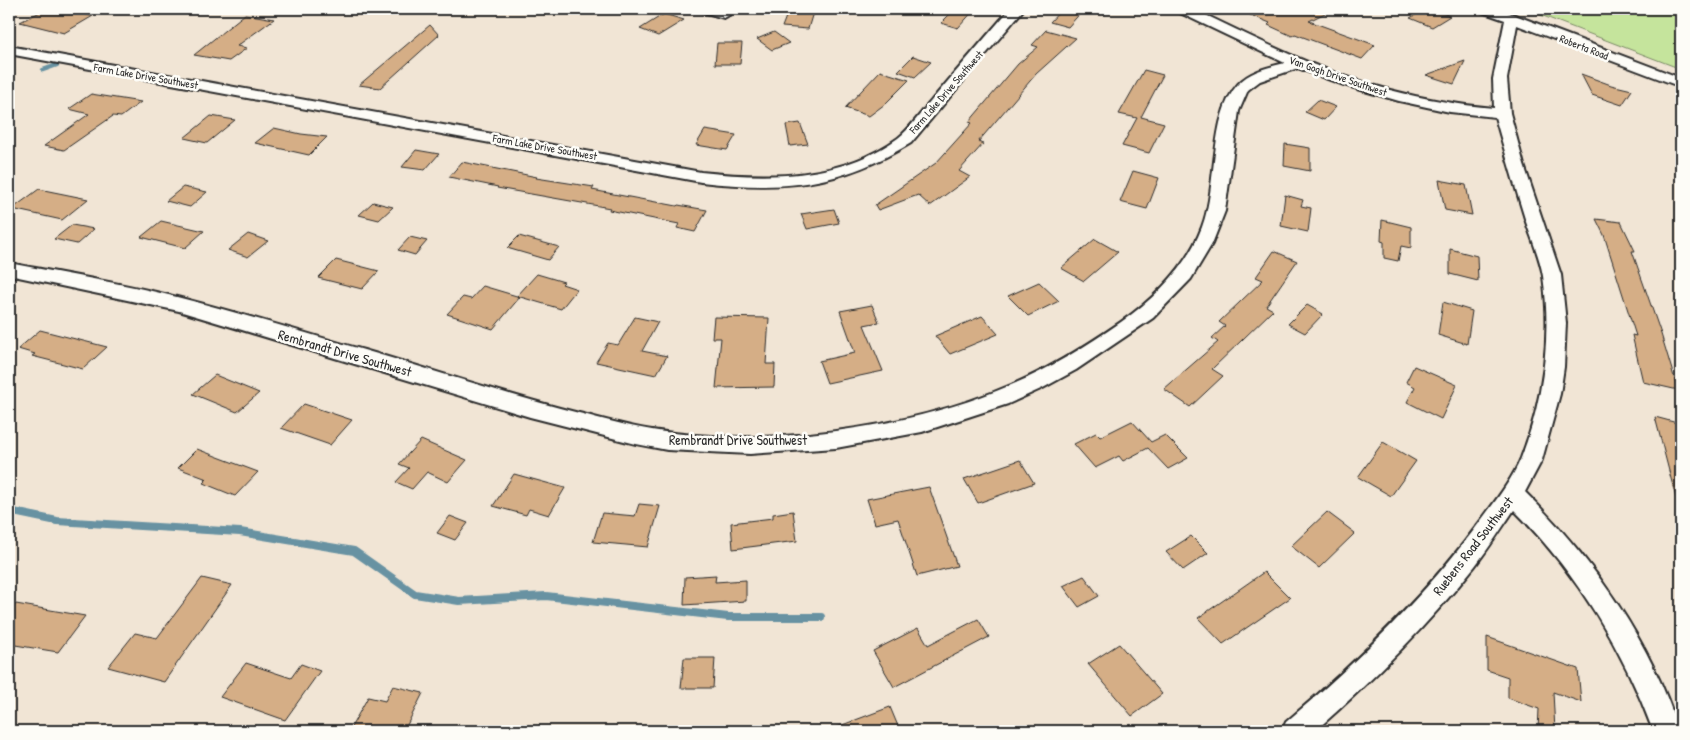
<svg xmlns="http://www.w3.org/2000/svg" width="1690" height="740" font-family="'Patrick Hand',sans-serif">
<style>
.green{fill:#c5e49c;stroke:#788864}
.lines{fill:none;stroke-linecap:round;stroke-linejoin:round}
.stream-far1{stroke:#6792a2;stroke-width:4.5}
.stream{stroke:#6792a2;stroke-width:8}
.building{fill:#d5ae86;stroke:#2b2b2b}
.minor-casing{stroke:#2b2b2b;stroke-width:4}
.minor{fill:#fdfcf7;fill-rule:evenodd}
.labels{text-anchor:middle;stroke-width:5;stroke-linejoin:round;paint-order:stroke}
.far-street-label{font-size:11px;fill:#2b2b2b;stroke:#fdfcf7}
.street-label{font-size:14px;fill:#2b2b2b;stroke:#fdfcf7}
</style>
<rect width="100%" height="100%" fill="#f1e5d5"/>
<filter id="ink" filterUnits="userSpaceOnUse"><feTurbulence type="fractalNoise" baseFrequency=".02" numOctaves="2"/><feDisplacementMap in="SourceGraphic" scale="10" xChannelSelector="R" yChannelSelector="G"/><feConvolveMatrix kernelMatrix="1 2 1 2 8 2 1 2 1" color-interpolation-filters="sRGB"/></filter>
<g filter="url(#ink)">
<path class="green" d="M1525,9H1681V69Z"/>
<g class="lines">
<path class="stream-far1" d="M43,70L57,65"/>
<path class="stream" d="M9,511L57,521L240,532L354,551L415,594L459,601L546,596L728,617H821"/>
</g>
<path class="building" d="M46,9H56L93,16L64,33L20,22Z
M789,9H814L808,29L782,27Z
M955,9H975L958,28L941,23Z
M1062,9H1084L1068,27L1050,22Z
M1236,9H1333L1309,21L1375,45L1362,59L1295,34L1292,36L1268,25L1270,23Z
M1425,9H1433L1450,16L1432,27L1410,18Z
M245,14L274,19L237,46L247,48L229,61L194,55Z
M664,14L684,20L658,36L640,29Z
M430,25L439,35L380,88L359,85Z
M1046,30L1076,38L1036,74L978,142L983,144L959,171L970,177L930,206L918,195L878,210L875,205L936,163L972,123L969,122L1018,64L1038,47L1032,45Z
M774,32L789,43L772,50L757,39Z
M717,43H742L740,64H715Z
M913,56L931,62L915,77L898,71Z
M1465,61L1454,84L1426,75Z
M1144,70L1163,75L1141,117L1164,123L1149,153L1122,146L1137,118L1119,114Z
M880,71L909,80L885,104L869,116L845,108Z
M1581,74L1611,85L1632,90L1622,105L1592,95Z
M91,94L141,102L121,117L113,116L64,150L44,146L89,114L69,109Z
M1318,100L1336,107L1324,120L1305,112Z
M211,116L235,120L207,143L184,138Z
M800,123L808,144L790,146L786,125Z
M274,128L301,134L327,137L309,155L255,143Z
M705,130L736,135L727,150L696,145Z
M1285,144L1310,148V171L1284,166Z
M416,150L439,154L425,170L402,167Z
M462,162L537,177L536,178L594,187L592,190L677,206L678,205L707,210L695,232L677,228L679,224L609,210L610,208L497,188L498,187L449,177Z
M1133,171L1159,178L1147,209L1120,202Z
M1439,180L1466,185L1472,215L1445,210Z
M183,187L207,192L190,207L166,201Z
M39,189L88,199L62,220L12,209Z
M1285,195L1303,200L1301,206L1311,208L1308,232L1281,226Z
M373,202L393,207L379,220L359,215Z
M834,209L839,223L807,229L801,214Z
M1596,219L1621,222L1635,251H1632L1661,334L1678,390L1643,382L1632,335L1636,336L1604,235Z
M1382,220L1411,227V248L1401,246L1398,261L1384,258V242L1381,241Z
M161,221L204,231L185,248L141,237Z
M72,225L94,229L77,244L54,239Z
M248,234L268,241L248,257L228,250Z
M519,236L559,247L548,260L507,248Z
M410,237L427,241L415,255L398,250Z
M1095,239L1118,252L1084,281L1061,268Z
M1450,249L1477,256L1478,281L1450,274Z
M1274,251L1297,261L1266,306L1273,310L1212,369L1223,376L1190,407L1164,389L1218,342L1212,338L1225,326L1219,322L1263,280L1256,277Z
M336,260L379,271L362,289L318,278Z
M537,274L564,282L562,284L577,289L561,309L517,296Z
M1039,282L1059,301L1028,316L1008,296Z
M483,286L520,297L493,329L447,314L463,297L471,299Z
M1443,302L1472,311L1467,344L1438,335Z
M872,305L879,322L864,325L883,371L827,383L819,361L855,353L840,311Z
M1307,305L1323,314L1305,333L1288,324Z
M982,316L998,334L950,354L935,336Z
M635,317L658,322L642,351L667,356L656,375L596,362L608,343L618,345Z
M714,317L769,318L766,364H775L774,387L716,388L721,338H712Z
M40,330L107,347L83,369L32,356L35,354L18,349Z
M1414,366L1457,385L1441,419L1407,402L1415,387L1406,382Z
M215,375L259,393L237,412L193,394Z
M304,404L352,420L330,445L281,428Z
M1655,417L1681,424V498H1676Z
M1132,421L1151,442L1165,435L1188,458L1168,469L1148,448L1123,461L1119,456L1095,468L1074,444L1096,433L1100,437Z
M421,440L467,460L448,482L427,472L412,489L396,482L409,468L399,464Z
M1383,442L1416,461L1391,496L1358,477Z
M197,449L226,460L258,472L235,496L203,483L207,479L178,468Z
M1020,460L1034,483L978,503L964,479Z
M514,474L565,488L549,515L529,509L526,515L493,506Z
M929,487L957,566L917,576L898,519L875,524L867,499Z
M639,504L660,506L648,547L593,542L602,513L635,516Z
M793,511L797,541L733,549L731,523L773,518V514Z
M1327,512L1355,533L1319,568L1291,546Z
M450,516L468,523L455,540L437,533Z
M1191,536L1208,553L1183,570L1166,552Z
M1264,572L1290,598L1223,644L1198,618Z
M716,575L715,582L746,580V601L684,605L685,577Z
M1084,576L1099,596L1079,607L1063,586Z
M202,578L232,585L164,682L108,667L135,633L157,638Z
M16,604L85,616L58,652L9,644V613Z
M978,619L989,637L894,687L873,651L918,628L928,645Z
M1487,637L1578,669L1581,702L1553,692L1555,731H1538L1539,709L1508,698V677L1487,670Z
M1119,644L1162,694L1132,716L1088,664Z
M684,658H715L713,688H681Z
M246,663L291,678L301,664L320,671L285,720L220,697Z
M393,686L423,693L404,731H349L368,697L385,701Z
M890,707L900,731H829V730Z"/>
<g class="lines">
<defs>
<path id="minor" d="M702,9C711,9 724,6 731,14L724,18L703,12Z
M1010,9H1024L911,143C839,187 783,191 701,182L9,54V46L701,172C769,179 840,180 898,138C910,129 921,112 931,101C957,70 984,39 1010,9Z
M1177,9H1193C1225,24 1257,40 1289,54C1354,83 1423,102 1494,108L1493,79L1505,20L1482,12L1481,9H1499L1681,78V87L1517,25L1507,79L1510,113L1524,165L1561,275L1566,323L1564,367L1560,394L1542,460L1525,492C1592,558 1651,641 1679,731H1653C1623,649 1576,572 1514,510C1501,529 1489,548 1475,566C1427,626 1372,681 1315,731H1282L1286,722C1358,661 1426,595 1482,519C1496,500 1512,480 1521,458C1543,401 1552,337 1543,276C1540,258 1532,240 1526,222C1515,187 1505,152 1495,117L1450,112L1399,101L1344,85L1298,68L1260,81L1248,90L1239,111L1225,211L1212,244L1191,279L1153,318L1076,370L1043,388L1008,404L922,432L836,448L750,454L667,450L636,444L530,417L179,311L9,275V263C65,274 122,283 177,297C240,313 302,332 364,350C436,371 507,395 579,413C603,419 627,426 652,430C763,448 907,430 1011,385C1050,369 1086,346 1121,322C1155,298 1187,267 1202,227C1218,186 1209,116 1238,84C1250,71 1269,67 1285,63L1178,12Z"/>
</defs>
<use href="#minor" class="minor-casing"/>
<use href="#minor" class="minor"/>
</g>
</g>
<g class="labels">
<g class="far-street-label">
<text transform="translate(1584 47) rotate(21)" y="4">Roberta Road</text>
<text transform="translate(146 76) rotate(10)" y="4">Farm Lake Drive Southwest</text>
<text transform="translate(1338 76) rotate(19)" y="4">Van Gogh Drive Southwest</text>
<text transform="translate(946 92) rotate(-49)" y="4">Farm Lake Drive Southwest</text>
<text transform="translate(545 147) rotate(10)" y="4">Farm Lake Drive Southwest</text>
</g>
<g class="street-label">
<text transform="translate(345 353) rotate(16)" y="5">Rembrandt Drive Southwest</text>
<text x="738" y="445">Rembrandt Drive Southwest</text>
<text transform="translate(1473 546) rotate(-52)" y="5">Ruebens Road Southwest</text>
</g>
</g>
<rect width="1690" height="740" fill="none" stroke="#fdfcf7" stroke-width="30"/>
<rect x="15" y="15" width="1660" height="710" fill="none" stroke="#2b2b2b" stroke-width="2" filter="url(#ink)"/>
</svg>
